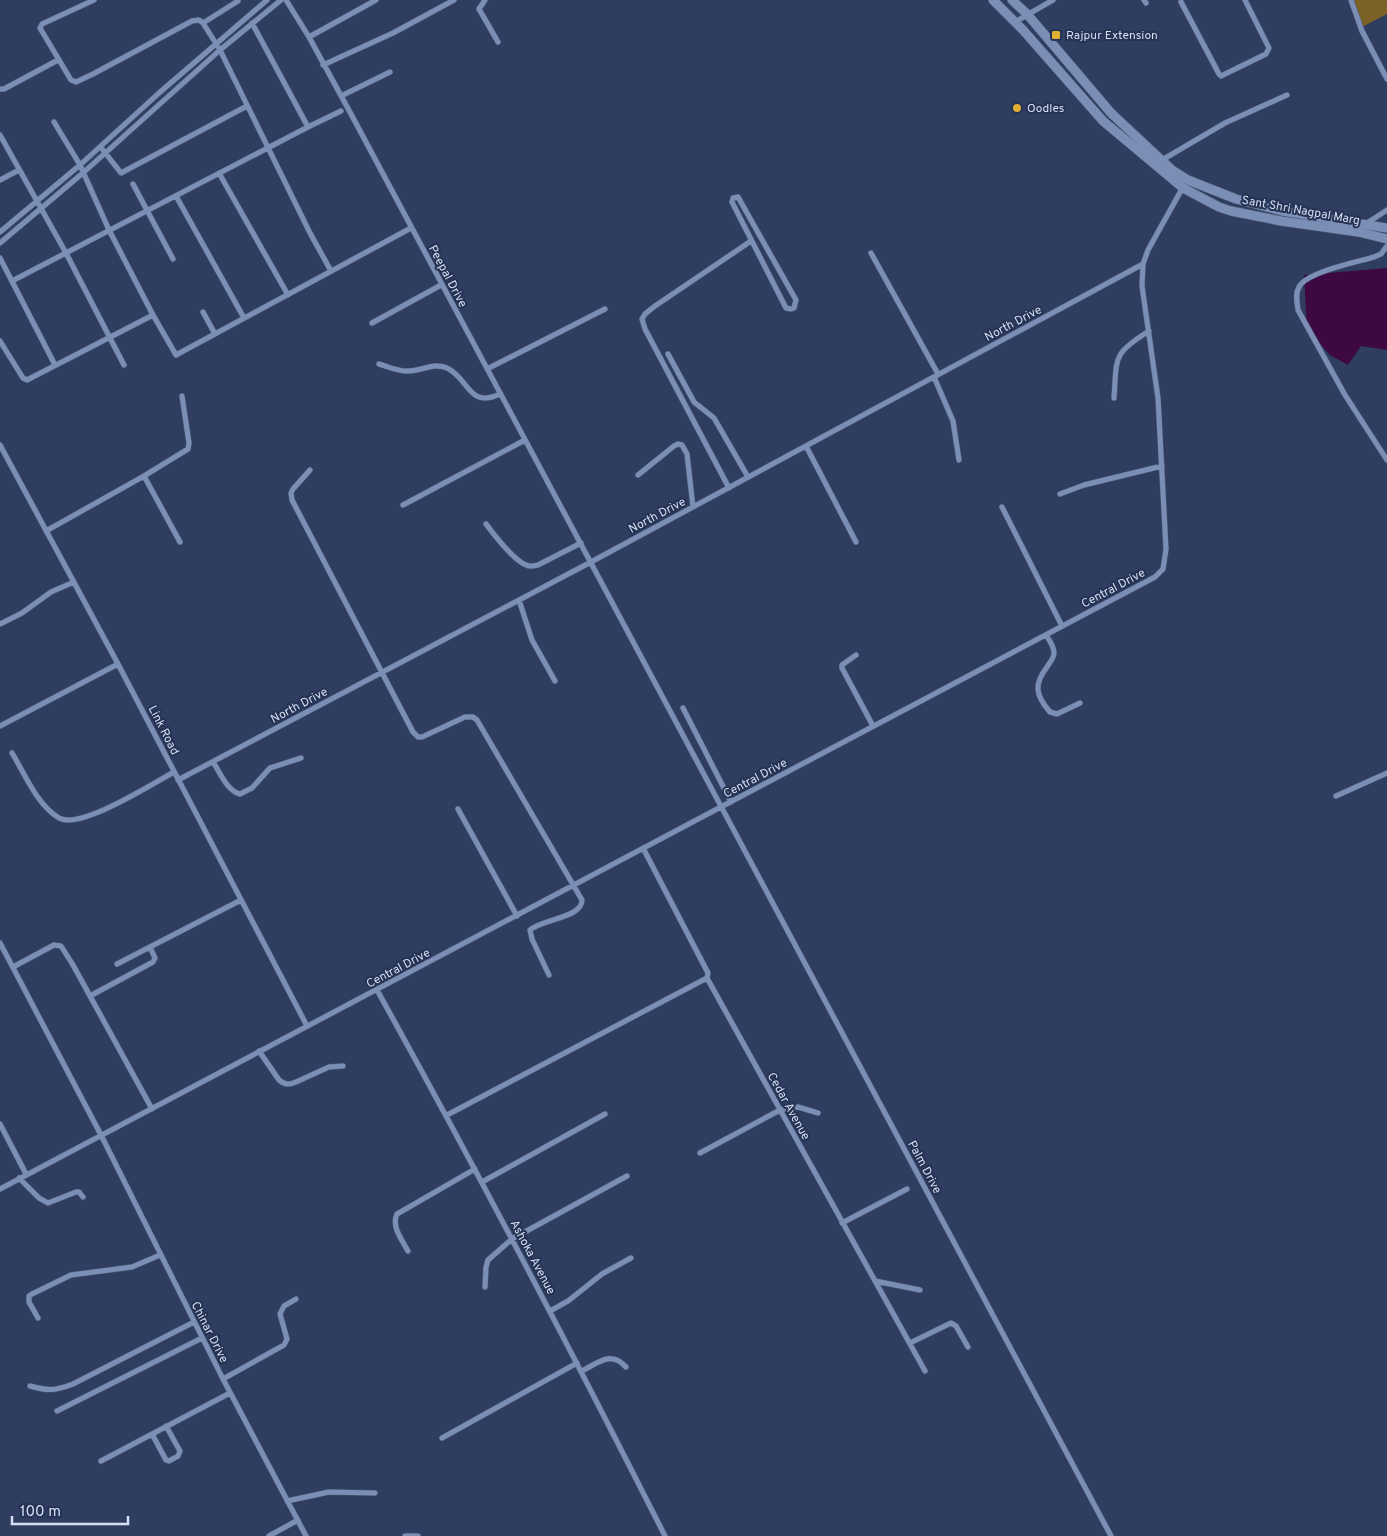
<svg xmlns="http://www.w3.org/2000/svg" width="1387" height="1536" font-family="Overpass,sans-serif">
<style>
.green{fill:#7b6125}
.water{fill:#3e0842}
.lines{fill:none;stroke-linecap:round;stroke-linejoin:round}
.street-casing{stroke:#505c79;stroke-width:6}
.secondary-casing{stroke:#505c79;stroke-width:10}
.street{stroke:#7b8eb5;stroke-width:5}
.secondary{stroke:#7b8eb5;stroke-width:9}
.poi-dot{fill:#e1af34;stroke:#253355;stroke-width:2}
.labels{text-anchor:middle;stroke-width:4;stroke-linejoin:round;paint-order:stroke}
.poi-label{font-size:12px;fill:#d5dff4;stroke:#253355;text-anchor:start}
.street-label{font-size:12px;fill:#d5dff4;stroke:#253355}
</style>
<rect width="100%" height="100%" fill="#2f3e60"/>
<path class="green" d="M1354,0H1387V14L1362,27Z"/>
<path class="water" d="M1387,268V350L1361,346L1348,365L1330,355L1307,329L1304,275Z"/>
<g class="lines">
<defs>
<path id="street" d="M94,0L42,24L40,28L71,80L76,82L93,74L192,21L199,20L203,23L220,50L310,233L331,271
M286,0L309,37L351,114L1111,1536
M485,0L479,9L498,42
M1144,0L1146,3
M1351,0L1362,31L1387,79
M1181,2L1219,74L1221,76L1266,54L1269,48L1245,0
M1015,22L1053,0
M203,23L238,1
M252,23L308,127L341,111
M309,37L376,0
M323,65L393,33L454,0
M0,89H4L58,60
M341,96L390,72
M54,122L80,165L109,230L153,315L176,355L411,228
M0,135L66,253L124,365
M103,150L121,173L247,106
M1162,160L1225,123L1287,95
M219,173L288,295
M0,180L19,170
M133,184L173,259
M176,196L244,318
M738,197L796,300L794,308L791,309L786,308L732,202L733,198Z
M1367,223L1387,210
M0,232L80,165L159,93L267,0
M0,243L84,172L220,50L281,0
M1387,246L1381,254L1374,257C1358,262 1306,272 1299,287C1295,294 1297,302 1298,310L1345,395L1387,460
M871,253L938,374
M0,258L55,365
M12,281L308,127
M203,312L215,334
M372,323L441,285
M0,341L23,378L27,380L153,315
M668,354L694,402L714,418L748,477
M379,364C389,367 399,372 409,371C422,371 434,362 447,368C469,378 468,409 500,394
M487,369L605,309
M934,377L953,421L959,460
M1114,398C1117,357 1112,354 1149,331
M0,445L118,664L307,1026
M806,446L856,542
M310,470L293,489L291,493L292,500L413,732L418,737H422L465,717H473L477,720L582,900C582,918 542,919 530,930L532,939L549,975
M638,475L674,446L678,444L682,445L687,454L693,507
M144,476L180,542
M729,488L645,329L642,319L645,314L655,306L751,241
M1060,494L1084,485L1162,466
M403,505L525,440
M1002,507L1062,626
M486,524C495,536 513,560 526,565C530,567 534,566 538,565L581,543
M46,531L144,476L188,449L189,443L182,396
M519,600L532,640L555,681
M0,624L22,613L51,592L74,582
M1046,635C1049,640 1054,646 1054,653C1054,658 1050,662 1047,667C1034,684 1035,695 1050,712L1057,714L1080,703
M856,655L842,665V668L873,726
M683,708L731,802
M0,726L118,664
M12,753C25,774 37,805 59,818C80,830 152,784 174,772
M213,762C220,772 227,791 240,794L252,788L270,768L301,758
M178,780L591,562L1143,264
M1336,796L1387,773
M458,809L517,916
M643,848L708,973L707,978L925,1371
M0,943L101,1135L223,1379L306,1536
M117,964L241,900
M13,967L54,945L61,946L73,965L152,1109
M377,990C477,1170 572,1352 665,1536
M90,996L153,962L155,958L150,947
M259,1051L279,1080C285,1085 289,1085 296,1082L329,1067L343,1066
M447,1115L707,978
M0,1124L26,1174
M700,1153L780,1110L798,1107L818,1113
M19,1178L39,1198L48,1203L76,1192H79L83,1197
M482,1182L605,1114
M0,1189L1155,577L1163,569L1166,549L1158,398L1142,286L1143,264L1148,250L1183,187
M842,1223L907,1189
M408,1251C402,1240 391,1226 397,1214L475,1169
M875,1281L920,1290
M485,1287L486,1267L488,1260L512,1239L627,1176
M550,1311L568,1301L602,1274L631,1258
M38,1318L29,1302V1296L32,1294L71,1275L132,1267L160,1255
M910,1343L951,1323L956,1326L968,1347
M582,1371C598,1363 611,1350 626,1367
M223,1379L284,1345L287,1339L280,1314L284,1306L296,1299
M30,1386C48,1391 55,1391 73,1384L194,1322
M57,1411L202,1338
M152,1434L166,1460L169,1461L178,1456L180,1451L166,1426
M442,1438L577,1363
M101,1461L230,1393
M287,1501L329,1492L375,1493
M269,1536L298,1520
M405,1536H418"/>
<path id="secondary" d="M993,0L1023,30L1103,121L1183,188L1219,207L1231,211L1281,221L1358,232L1387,239
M1012,0L1027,14L1111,113L1172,170L1188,180L1236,199L1282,211L1387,228"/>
</defs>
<use href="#street" class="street-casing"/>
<use href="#secondary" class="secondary-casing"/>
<use href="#street" class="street"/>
<use href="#secondary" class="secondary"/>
</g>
<g class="poi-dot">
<rect x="1051" y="30" width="10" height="10" rx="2.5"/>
<circle cx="1017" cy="108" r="5"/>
</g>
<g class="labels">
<g class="poi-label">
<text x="1066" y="39">Rajpur Extension</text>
<text x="1027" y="112">Oodles</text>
</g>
<g class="street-label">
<text transform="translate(1301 210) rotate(10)" y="4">Sant Shri Nagpal Marg</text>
<text transform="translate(448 276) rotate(62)" y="4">Peepal Drive</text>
<text transform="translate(1013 323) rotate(-28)" y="4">North Drive</text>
<text transform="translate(657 515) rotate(-28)" y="4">North Drive</text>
<text transform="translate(1113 588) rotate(-28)" y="4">Central Drive</text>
<text transform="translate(299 705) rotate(-28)" y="4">North Drive</text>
<text transform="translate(164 730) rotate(63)" y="4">Link Road</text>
<text transform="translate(755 778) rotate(-28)" y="4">Central Drive</text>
<text transform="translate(398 968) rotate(-28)" y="4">Central Drive</text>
<text transform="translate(789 1106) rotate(61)" y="4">Cedar Avenue</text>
<text transform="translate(925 1167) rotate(62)" y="4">Palm Drive</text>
<text transform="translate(533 1257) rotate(62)" y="4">Ashoka Avenue</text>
<text transform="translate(210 1332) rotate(63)" y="4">Chinar Drive</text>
</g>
</g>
<path d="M12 1516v8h116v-8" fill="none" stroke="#d5dff4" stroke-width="2.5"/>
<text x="20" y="1516" font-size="15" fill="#d5dff4" stroke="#253355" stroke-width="4" paint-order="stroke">100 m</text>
</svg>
